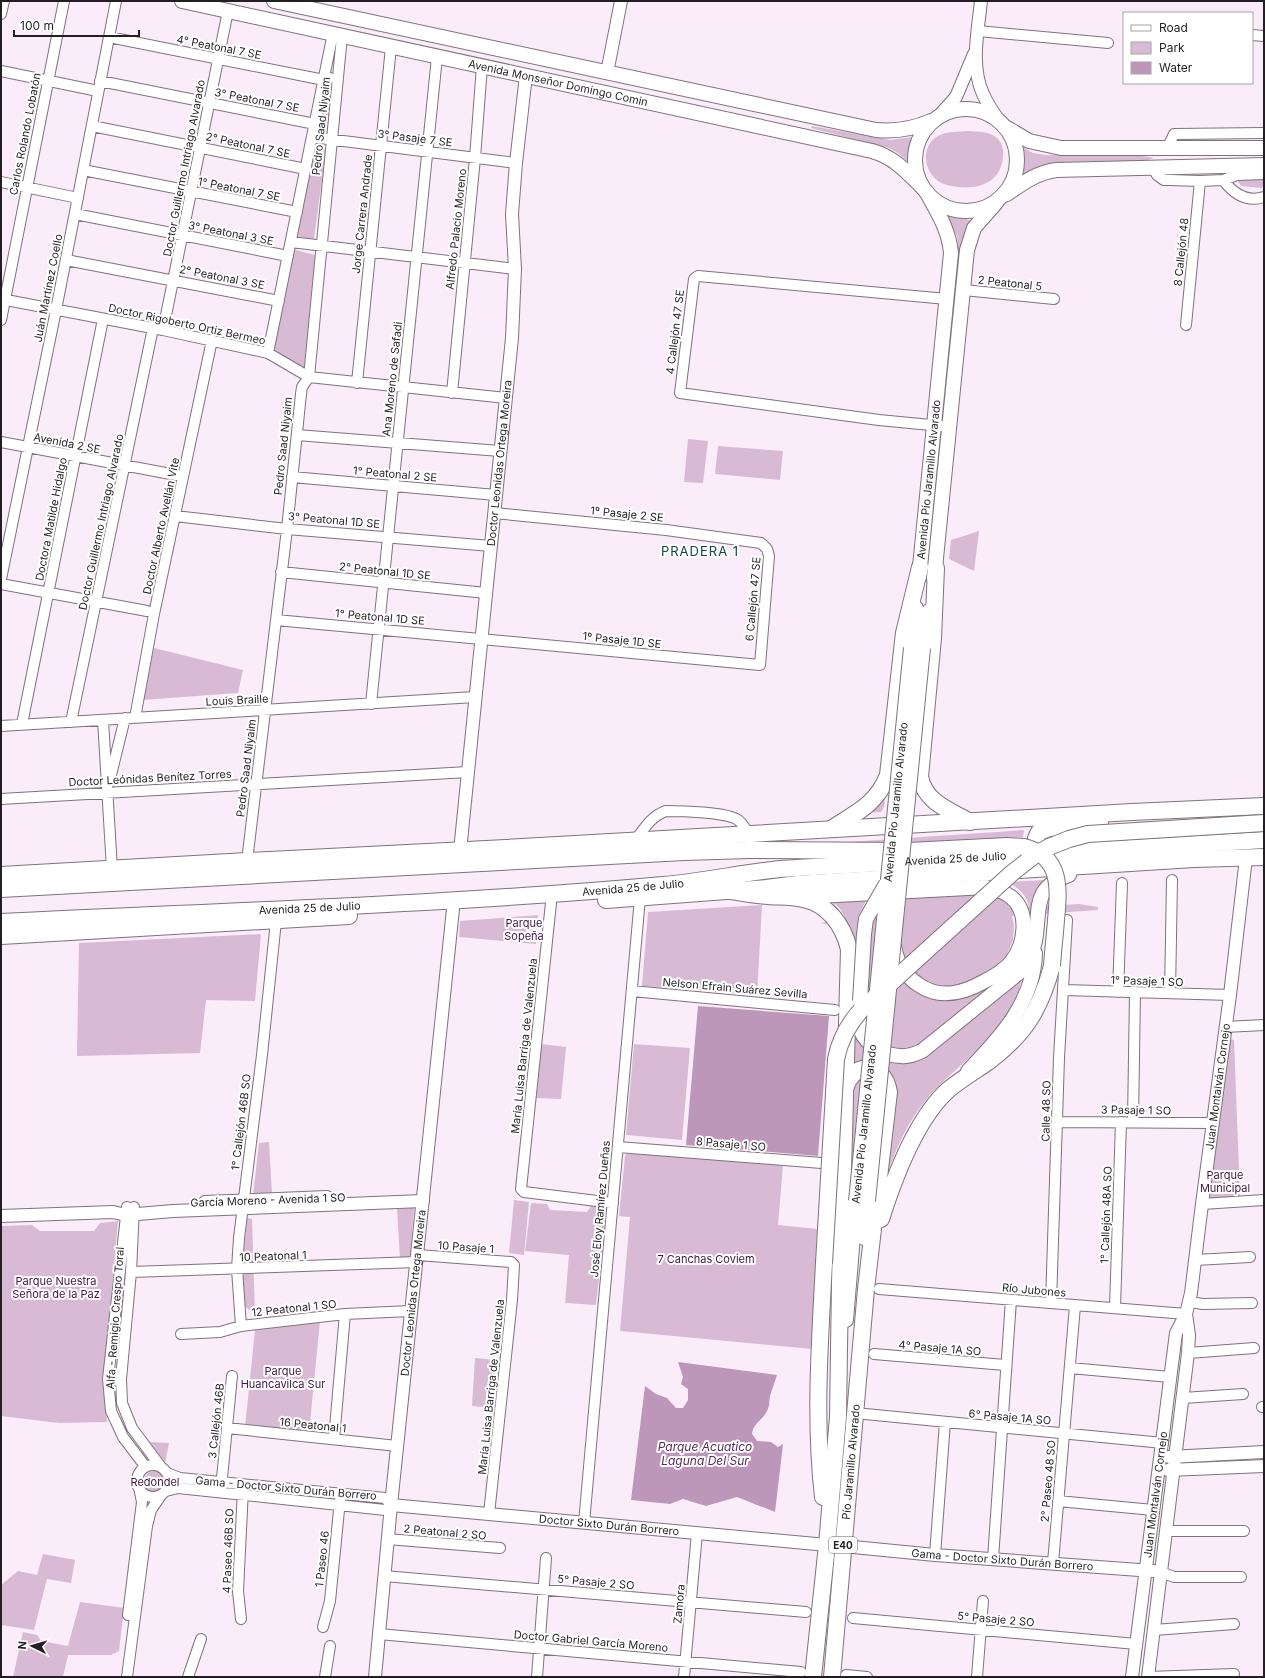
<svg xmlns="http://www.w3.org/2000/svg" width="1265" height="1678" font-family="Inter,sans-serif">
<style>
.green{fill:#d8bad5}
.water{fill:#bc97b9}
.lines{fill:none;stroke-linecap:round;stroke-linejoin:round}
.minor-casing{stroke:#7e727c;stroke-width:12}
.tertiary-casing{stroke:#7e727c;stroke-width:14}
.secondary-casing{stroke:#7e727c;stroke-width:16}
.primary-casing{stroke:#7e727c;stroke-width:18}
.trunk-casing{stroke:#7e727c;stroke-width:18}
.minor{stroke:#fff;stroke-width:10}
.tertiary{stroke:#fff;stroke-width:12}
.secondary{stroke:#fff;stroke-width:14}
.primary{stroke:#fff;stroke-width:16}
.trunk{stroke:#fff;stroke-width:16}
.secondary-bridge-casing{stroke:#7e727c;stroke-width:16;stroke-linecap:butt}
.trunk-bridge-casing{stroke:#7e727c;stroke-width:18;stroke-linecap:butt}
.secondary-bridge{stroke:#fff;stroke-width:14}
.trunk-bridge{stroke:#fff;stroke-width:16}
.labels{text-anchor:middle;stroke-width:4;stroke-linejoin:round;paint-order:stroke}
.shield{fill:#fff;stroke:#656265;stroke-width:1}
.shield-label{font-size:10px;font-weight:bold;fill:#231e23}
.street-label{font-size:11px;fill:#231e23;stroke:#fff}
.park-label{font-size:11px;fill:#421440;stroke:#fff}
.water-label{font-size:12px;font-style:italic;fill:#592a57;stroke:#fff}
.quarter-label{font-size:13px;letter-spacing:1px;fill:#0f4940;stroke:#fff}
</style>
<rect width="100%" height="100%" fill="#faedf9"/>
<path class="green" d="M330,86L333,88L327,138L317,136L326,88Z
M812,126L890,140L913,137L908,154L909,163L898,153L889,148L811,128Z
M968,131C978,132 989,131 997,138C1002,142 1004,151 1003,157C1000,187 972,191 947,185C924,179 918,147 938,136C946,131 959,132 968,131Z
M313,147L326,149L314,239L295,237Z
M1024,148L1033,153L1046,155L1143,156L1154,158L1145,161L1061,162C1047,164 1036,167 1024,175Z
M1264,178V185L1262,188L1241,186L1236,179Z
M946,214L973,221L932,549L929,556L928,548L958,252L957,236Z
M292,249L315,255L304,370L272,348Z
M688,439L708,441L703,483L684,482Z
M718,446L783,451L780,480L715,474Z
M979,531L974,571L949,559L951,540Z
M154,648L243,670L238,693L142,700Z
M883,795C886,802 885,806 881,812L867,813Z
M1024,830L1023,837L866,846L804,845Z
M1045,880L1036,892L1032,907L1079,904L1098,907V910L1012,916L1014,925L1013,940L996,982L923,1042C891,1060 885,1043 864,1021L870,924L857,925L856,941L848,925L837,926L820,923L845,918L841,910L832,901L867,898L858,918L873,917L884,899L979,891L1002,897L1010,908L1029,907C1027,894 1018,888 1008,882Z
M762,905L757,995L642,986L648,912Z
M538,915L536,944L459,937L460,921Z
M261,934L255,1001L206,1000L200,1053L77,1056L79,943Z
M1022,979C1019,988 1017,1000 1012,1008C991,1046 952,1068 925,1101C904,1127 894,1154 883,1185L894,1097L848,1068L851,1018L901,1062Z
M1230,1039L1234,1040L1240,1196L1206,1201Z
M541,1044L566,1047L561,1099L536,1098Z
M634,1044L690,1048L682,1140L626,1135Z
M864,1074L851,1211L850,1092L852,1084Z
M269,1142L272,1194L253,1196L259,1143Z
M630,1150L783,1165L778,1225L817,1229L812,1349L620,1331L630,1217L619,1216L625,1156Z
M514,1200L529,1202L524,1255L509,1253Z
M531,1203L547,1204L550,1210L587,1212L591,1206L607,1207L596,1305L565,1303L569,1255L525,1251Z
M397,1208H414L410,1259H400Z
M247,1218L252,1219L255,1315L239,1301Z
M118,1221L104,1376L107,1422L59,1423L1,1416V1226L32,1225L40,1231H94L100,1223Z
M256,1321H320L309,1433L245,1427Z
M475,1358L496,1360L493,1408L472,1406Z
M150,1442L169,1443L165,1463Z
M144 1482a11 11 0 1 1 22 0a11 11 0 1 1-22 0Z
M43,1554L75,1560L71,1583L47,1579L34,1630L1,1625V1585L18,1571L37,1575Z
M80,1602L124,1608L119,1651L111,1655H68L63,1677H13L23,1632L37,1635L41,1641L68,1646Z"/>
<path class="water" d="M698,1006L829,1016L818,1156L686,1145Z
M678,1362L777,1375C775,1382 772,1389 770,1396C769,1401 770,1406 767,1411C763,1420 753,1423 752,1434L757,1441L771,1442L778,1447L783,1444L775,1512L737,1497L706,1506L683,1499L670,1504L631,1500L645,1386L656,1394L667,1398L676,1408H683L688,1400V1389L681,1384L683,1377Z"/>
<g class="lines">
<defs>
<path id="minor" d="M1,14L4,1
M978,31L1108,43
M1252,35L1264,36
M109,37L324,80L330,78
M1,71L98,91
M100,81L315,124
M92,126L306,169
M312,137L516,163
M1167,149L1174,134L1264,133
M1153,168L1157,175L1164,180H1170L1200,181L1223,180L1237,175L1264,174
M83,170L297,212
M1223,180C1233,193 1246,203 1264,197
M1,182L78,198
M75,214L288,256
M291,242L515,269
M66,260L279,301
M964,290L1054,299
M1,299L163,330L268,353L309,377L506,398
M1,320L64,1
M1186,325L1200,181
M163,330L228,11
M268,353L333,33
M357,383L391,47
M452,393L475,158L482,66
M941,426L879,420L680,393L694,279L698,276L947,299
M297,435L500,451
M1,442L176,475
M292,477L496,495
M175,516L287,529L491,546
M281,572L486,593
M1,579L56,310L116,1
M1,584L147,611
M276,620L760,665L769,556L767,549L761,543L666,530L494,513
M371,704L437,57
M135,718L154,614L212,340
M103,720L112,869
M71,722L153,328
M22,724L103,319
M1,726L475,697
M109,783L125,718
M1,799L468,772
M635,841C644,829 651,816 666,811C681,811 727,812 738,820C743,824 746,830 750,835
M247,861L287,529L301,394L302,387L309,377L342,36
M551,903L521,1189L524,1192L613,1203
M1064,990L1230,995
M632,991L835,1010
M1118,992L1122,883
M1170,993L1172,880
M1225,1027L1264,1025
M1058,1122L1213,1123
M1133,1122L1135,992
M618,1147L834,1164
M1202,1204L1264,1200
M127,1207L108,1379L111,1411L123,1437L145,1466
M134,1207L131,1272L121,1379L122,1403L132,1428L161,1467
M418,1255L511,1262L514,1265L512,1300L489,1514
M1195,1260L1250,1257
M131,1272L417,1262
M879,1289L1186,1314
M1190,1302L1203,1304L1252,1303
M1051,1303L1059,1058L1067,920
M1115,1308L1121,1122
M241,1326L237,1269L239,1238L262,1055L276,921
M181,1334L220,1332L241,1326L345,1314L411,1311
M1188,1353L1254,1348
M874,1354L1005,1365
M1070,1368L1170,1377
M1183,1398L1243,1394
M1262,1407H1264
M855,1413L1163,1443
M227,1428L397,1446
M334,1439L345,1314
M137 1481a16 16 0 1 1 32 0a16 16 0 1 1-32 0Z
M221,1488L232,1376
M166,1491L178,1488L385,1510L391,1505L385,1498L180,1478L167,1473
M1058,1501L1153,1510
M584,1523L640,898
M1167,1531H1244
M387,1539L500,1548
M935,1555L945,1422
M993,1559L1011,1300
M1053,1563L1075,1306
M1161,1572L1174,1577H1241
M384,1576L806,1612
M128,1615L142,1502L140,1492
M853,1618L1136,1644
M241,1619L238,1591L243,1489
M323,1627L330,1601L340,1500
M1154,1630L1234,1624
M379,1634L801,1672
M846,1675L867,1677
M127,1677L147,1526L151,1510L162,1494
M188,1677L201,1639
M325,1677L330,1646
M537,1677L546,1558
M684,1677L697,1533
M977,1677L983,1601
M1148,1677L1234,1674"/>
<g id="tertiary">
<path d="M981,1C978,31 970,65 983,94C988,105 994,114 1001,123"/>
<path d="M607,73L621,1"/>
<path d="M938,117L956,97L974,54"/>
<path id="s1" d="M460,851L512,338L515,269L512,214L516,163L526,75"/>
<path d="M205,1202L327,1197"/>
<path d="M1,1216L113,1212L126,1215L173,1211L423,1201"/>
<path d="M1169,1457L1264,1452"/>
<path d="M1168,1470L1264,1466"/>
<path id="s2" d="M391,1505L827,1545"/>
<path id="s3" d="M843,1546L935,1555L1153,1571"/>
<path id="s4" d="M375,1677L391,1505L453,909"/>
<path id="s5" d="M1132,1677L1176,1333L1186,1314L1191,1293L1202,1204L1230,995L1246,858"/>
<path d="M1148,1677L1188,1353L1189,1335L1186,1314"/>
</g>
<g id="secondary">
<path id="s6" d="M182,1L872,151C894,157 907,172 923,188"/>
<path d="M274,1L876,130C897,132 913,129 931,121"/>
<circle cx="966" cy="160" r="51"/>
<path d="M1007,128L1029,141L1061,148H1264"/>
<path d="M1007,194C1023,183 1036,173 1056,170L1264,165"/>
<path id="s7" d="M919,577L951,253C949,230 938,213 927,193"/>
<path d="M934,578L967,250L974,228L996,203"/>
<path d="M911,648L916,608"/>
<path d="M923,648L929,611"/>
<path d="M800,897L986,887C995,889 1004,891 1011,897C1030,912 1025,944 1012,961C1005,970 995,976 985,981C964,993 941,1000 919,985C904,975 897,963 894,946"/>
<path d="M860,1006C860,1014 859,1023 861,1031C866,1045 886,1056 901,1056C908,1057 915,1054 922,1051L1021,971C1027,962 1033,952 1035,941C1041,908 1031,888 1069,875"/>
<path d="M968,1071C1000,1038 1034,1002 1035,953"/>
<path d="M864,1238L868,1201"/>
<path d="M846,1320L856,1201"/>
</g>
<g id="primary">
<path d="M936,568L933,638L920,777C925,802 949,810 970,822"/>
<path d="M831,829C856,813 877,804 888,775L904,633L920,567"/>
<path d="M1055,849H1043L1037,845L1036,838L1039,832L1049,828L1074,827L1100,822"/>
<path d="M1,875L247,861L506,848L1132,812L1264,806"/>
<path d="M1,889L684,852L749,850L904,851"/>
<path d="M606,900L766,888L798,884L1194,859L1264,857"/>
<path id="s8" d="M1,922C222,911 443,905 663,885C702,882 741,873 780,869L1264,840"/>
<path d="M1,936L349,916"/>
</g>
<g id="trunk">
<path d="M909,851L1007,846L1024,847"/>
<path d="M731,891C743,893 756,895 768,896C780,897 791,896 803,899C828,904 843,925 849,949L840,1283L838,1417L827,1545L813,1677"/>
<path d="M881,1219C894,1178 916,1119 948,1090C960,1080 975,1071 988,1062C1025,1034 1040,1010 1052,966"/>
<path d="M823,1497C814,1419 820,1341 824,1263"/>
<path id="s9" d="M832,1677L866,1289L889,1092C884,1062 853,1060 845,1089"/>
</g>
</defs>
<use href="#minor" class="minor-casing"/>
<use href="#tertiary" class="tertiary-casing"/>
<use href="#secondary" class="secondary-casing"/>
<use href="#primary" class="primary-casing"/>
<use href="#trunk" class="trunk-casing"/>
<use href="#minor" class="minor"/>
<use href="#tertiary" class="tertiary"/>
<use href="#secondary" class="secondary"/>
<use href="#primary" class="primary"/>
<use href="#trunk" class="trunk"/>
<defs>
<g id="secondary-bridge">
<path d="M860,1001L864,934L866,919L886,884"/>
<path id="s10" d="M856,1201L911,648"/>
<path d="M868,1201L923,648"/>
</g>
<path id="trunk-bridge" d="M1024,847C1062,856 1059,889 1056,920C1055,935 1053,950 1052,966
M824,1263L836,1059C840,1039 849,1023 862,1009L1012,873L1035,855L1049,847L1069,839L1088,834L1264,823"/>
</defs>
<use href="#secondary-bridge" class="secondary-bridge-casing"/>
<use href="#trunk-bridge" class="trunk-bridge-casing"/>
<use href="#secondary-bridge" class="secondary-bridge"/>
<use href="#trunk-bridge" class="trunk-bridge"/>
</g>
<g class="labels">
<rect class="shield" x="829" y="1537" width="28" height="16" rx="3"/>
<g class="shield-label">
<text x="843" y="1549">E40</text>
</g>
<g class="street-label">
<text transform="translate(219 47) rotate(11)" y="4">4° Peatonal 7 SE</text>
<text dy="4" stroke="none"><textPath href="#s6" startOffset="385">Avenida Monseñor Domingo Comin</textPath></text>
<text transform="translate(257 100) rotate(11)" y="4">3° Peatonal 7 SE</text>
<text transform="translate(321 126) rotate(-84)" y="4">Pedro Saad Niyaim</text>
<text transform="translate(25 134) rotate(-79)" y="4">Carlos Rolando Lobatón</text>
<text transform="translate(415 138) rotate(7)" y="4">3° Pasaje 7 SE</text>
<text transform="translate(248 145) rotate(12)" y="4">2° Peatonal 7 SE</text>
<text transform="translate(184 168) rotate(-79)" y="4">Doctor Guillermo Intriago Alvarado</text>
<text transform="translate(239 189) rotate(11)" y="4">1° Peatonal 7 SE</text>
<text transform="translate(362 214) rotate(-84)" y="4">Jorge Carrera Andrade</text>
<text transform="translate(456 229) rotate(-84)" y="4">Alfredo Palacio Moreno</text>
<text transform="translate(231 233) rotate(11)" y="4">3° Peatonal 3 SE</text>
<text transform="translate(1181 252) rotate(-84)" y="4">8 Callejón 48</text>
<text transform="translate(222 277) rotate(11)" y="4">2° Peatonal 3 SE</text>
<text transform="translate(1010 283) rotate(6)" y="4">2 Peatonal 5</text>
<text transform="translate(48 288) rotate(-79)" y="4">Juán Martínez Coello</text>
<text transform="translate(187 324) rotate(12)" y="4">Doctor Rigoberto Ortiz Bermeo</text>
<text transform="translate(675 332) rotate(-83)" y="4">4 Callejón 47 SE</text>
<text transform="translate(392 379) rotate(-84)" y="4">Ana Moreno de Safadi</text>
<text transform="translate(67 443) rotate(11)" y="4">Avenida 2 SE</text>
<text transform="translate(283 446) rotate(-84)" y="4">Pedro Saad Niyaim</text>
<text dy="4" stroke="none"><textPath href="#s1" startOffset="390">Doctor Leonidas Ortega Moreira</textPath></text>
<text transform="translate(395 474) rotate(5)" y="4">1° Peatonal 2 SE</text>
<text dy="4" stroke="none"><textPath href="#s7" startOffset="98">Avenida Pío Jaramillo Alvarado</textPath></text>
<text transform="translate(627 514) rotate(6)" y="4">1º Pasaje 2 SE</text>
<text transform="translate(51 519) rotate(-79)" y="4">Doctora Matilde Hidalgo</text>
<text transform="translate(334 520) rotate(5)" y="4">3° Peatonal 1D SE</text>
<text transform="translate(101 522) rotate(-78)" y="4">Doctor Guillermo Intriago Alvarado</text>
<text transform="translate(161 526) rotate(-78)" y="4">Doctor Alberto Avellán Vite</text>
<text transform="translate(385 571) rotate(6)" y="4">2° Peatonal 1D SE</text>
<text transform="translate(753 599) rotate(-85)" y="4">6 Callejón 47 SE</text>
<text transform="translate(380 617) rotate(5)" y="4">1° Peatonal 1D SE</text>
<text transform="translate(622 640) rotate(6)" y="4">1º Pasaje 1D SE</text>
<text transform="translate(237 700) rotate(-3)" y="4">Louis Braille</text>
<text transform="translate(246 768) rotate(-83)" y="4">Pedro Saad Niyaim</text>
<text transform="translate(150 778) rotate(-3)" y="4">Doctor Leónidas Benítez Torres</text>
<text dy="4" stroke="none"><textPath href="#s10" startOffset="401">Avenida Pío Jaramillo Alvarado</textPath></text>
<text dy="4" stroke="none"><textPath href="#s8" startOffset="957">Avenida 25 de Julio</textPath></text>
<text dy="4" stroke="none"><textPath href="#s8" startOffset="633">Avenida 25 de Julio</textPath></text>
<text dy="4" stroke="none"><textPath href="#s8" startOffset="309">Avenida 25 de Julio</textPath></text>
<text transform="translate(1147 981) rotate(2)" y="4">1° Pasaje 1 SO</text>
<text transform="translate(735 988) rotate(5)" y="4">Nelson Efraìn Suárez Sevilla</text>
<text transform="translate(524 1046) rotate(-84)" y="4">María Luisa Barriga de Valenzuela</text>
<text dy="4" stroke="none"><textPath href="#s5" startOffset="598">Juan Montalván Cornejo</textPath></text>
<text transform="translate(1136 1110) rotate(1)" y="4">3 Pasaje 1 SO</text>
<text transform="translate(1046 1111) rotate(-89)" y="4">Calle 48 SO</text>
<text transform="translate(241 1122) rotate(-83)" y="4">1° Callejón 46B SO</text>
<text transform="translate(864 1124) rotate(-84)" y="4">Avenida Pío Jaramillo Alvarado</text>
<text transform="translate(731 1144) rotate(5)" y="4">8 Pasaje 1 SO</text>
<text transform="translate(268 1200) rotate(-2)" y="4">García Moreno - Avenida 1 SO</text>
<text transform="translate(600 1209) rotate(-85)" y="4">José Eloy Ramírez Dueñas</text>
<text transform="translate(1106 1215) rotate(-88)" y="4">1° Callejón 48A SO</text>
<text transform="translate(466 1247) rotate(4)" y="4">10 Pasaje 1</text>
<text transform="translate(273 1256) rotate(-2)" y="4">10 Peatonal 1</text>
<text transform="translate(1034 1290) rotate(5)" y="4">Río Jubones</text>
<text dy="4" stroke="none"><textPath href="#s4" startOffset="386">Doctor Leonidas Ortega Moreira</textPath></text>
<text transform="translate(294 1308) rotate(-6)" y="4">12 Peatonal 1 SO</text>
<text transform="translate(115 1318) rotate(-86)" y="4">Alfa - Remigio Crespo Toral</text>
<text transform="translate(940 1348) rotate(5)" y="4">4° Pasaje 1A SO</text>
<text transform="translate(491 1387) rotate(-84)" y="4">María Luisa Barriga de Valenzuela</text>
<text transform="translate(1010 1417) rotate(5)" y="4">6° Pasaje 1A SO</text>
<text transform="translate(216 1421) rotate(-84)" y="4">3 Callejón 46B</text>
<text transform="translate(313 1425) rotate(6)" y="4">16 Peatonal 1</text>
<text dy="4" stroke="none"><textPath href="#s9" startOffset="216">Pío Jaramillo Alvarado</textPath></text>
<text transform="translate(1048 1481) rotate(-85)" y="4">2° Paseo 48 SO</text>
<text transform="translate(286 1488) rotate(5)" y="4">Gama - Doctor Sixto Durán Borrero</text>
<text dy="4" stroke="none"><textPath href="#s5" startOffset="184">Juan Montalván Cornejo</textPath></text>
<text dy="4" stroke="none"><textPath href="#s2" startOffset="219">Doctor Sixto Durán Borrero</textPath></text>
<text transform="translate(445 1532) rotate(5)" y="4">2 Peatonal 2 SO</text>
<text transform="translate(228 1551) rotate(-88)" y="4">4 Paseo 46B SO</text>
<text transform="translate(322 1559) rotate(-84)" y="4">1 Paseo 46</text>
<text dy="4" stroke="none"><textPath href="#s3" startOffset="160">Gama - Doctor Sixto Durán Borrero</textPath></text>
<text transform="translate(596 1582) rotate(5)" y="4">5° Pasaje 2 SO</text>
<text transform="translate(679 1604) rotate(-85)" y="4">Zamora</text>
<text transform="translate(996 1619) rotate(5)" y="4">5° Pasaje 2 SO</text>
<text transform="translate(591 1641) rotate(5)" y="4">Doctor Gabriel García Moreno</text>
</g>
<g class="park-label">
<text x="524" y="927">Parque<tspan x="524" dy="13">Sopeña</tspan></text>
<text x="1225" y="1179">Parque<tspan x="1225" dy="13">Municipal</tspan></text>
<text x="706" y="1263">7 Canchas Coviem</text>
<text x="56" y="1285">Parque Nuestra<tspan x="56" dy="13">Señora de la Paz</tspan></text>
<text x="283" y="1375">Parque<tspan x="283" dy="13">Huancavilca Sur</tspan></text>
<text x="155" y="1486">Redondel</text>
</g>
<g class="water-label">
<text x="705" y="1451">Parque Acuatico<tspan x="705" dy="14">Laguna Del Sur</tspan></text>
</g>
<g class="quarter-label">
<text x="700" y="556">PRADERA 1</text>
</g>
</g>
<rect width="1265" height="1678" fill="none" stroke="#231e23" stroke-width="4"/>
<rect x="1123" y="12" width="130" height="72" fill="#ffffff" stroke="#a7a5a7"/>
<rect x="1131" y="25" width="20" height="6" fill="#ffffff" stroke="#a7a5a7"/>
<text x="1159" y="32" font-size="12" fill="#231e23">Road</text>
<rect x="1131" y="42" width="20" height="12" fill="#d8bad5" stroke="#a7a5a7"/>
<text x="1159" y="52" font-size="12" fill="#231e23">Park</text>
<rect x="1131" y="62" width="20" height="12" fill="#bc97b9" stroke="#a7a5a7"/>
<text x="1159" y="72" font-size="12" fill="#231e23">Water</text>
<g transform="translate(32 1646) rotate(275)" stroke="#ffffff" stroke-width="3" paint-order="stroke">
<path d="M0-3L7 15L0 10L-7 15Z" fill="#231e23"/>
<text y="-6" font-size="11" font-weight="bold" text-anchor="middle" fill="#231e23">N</text>
</g>
<path d="M14 30v6h125v-6" fill="none" stroke="#231e23" stroke-width="2"/>
<text x="20" y="30" font-size="12" fill="#231e23" stroke="#ffffff" stroke-width="3" paint-order="stroke">100 m</text>
</svg>
